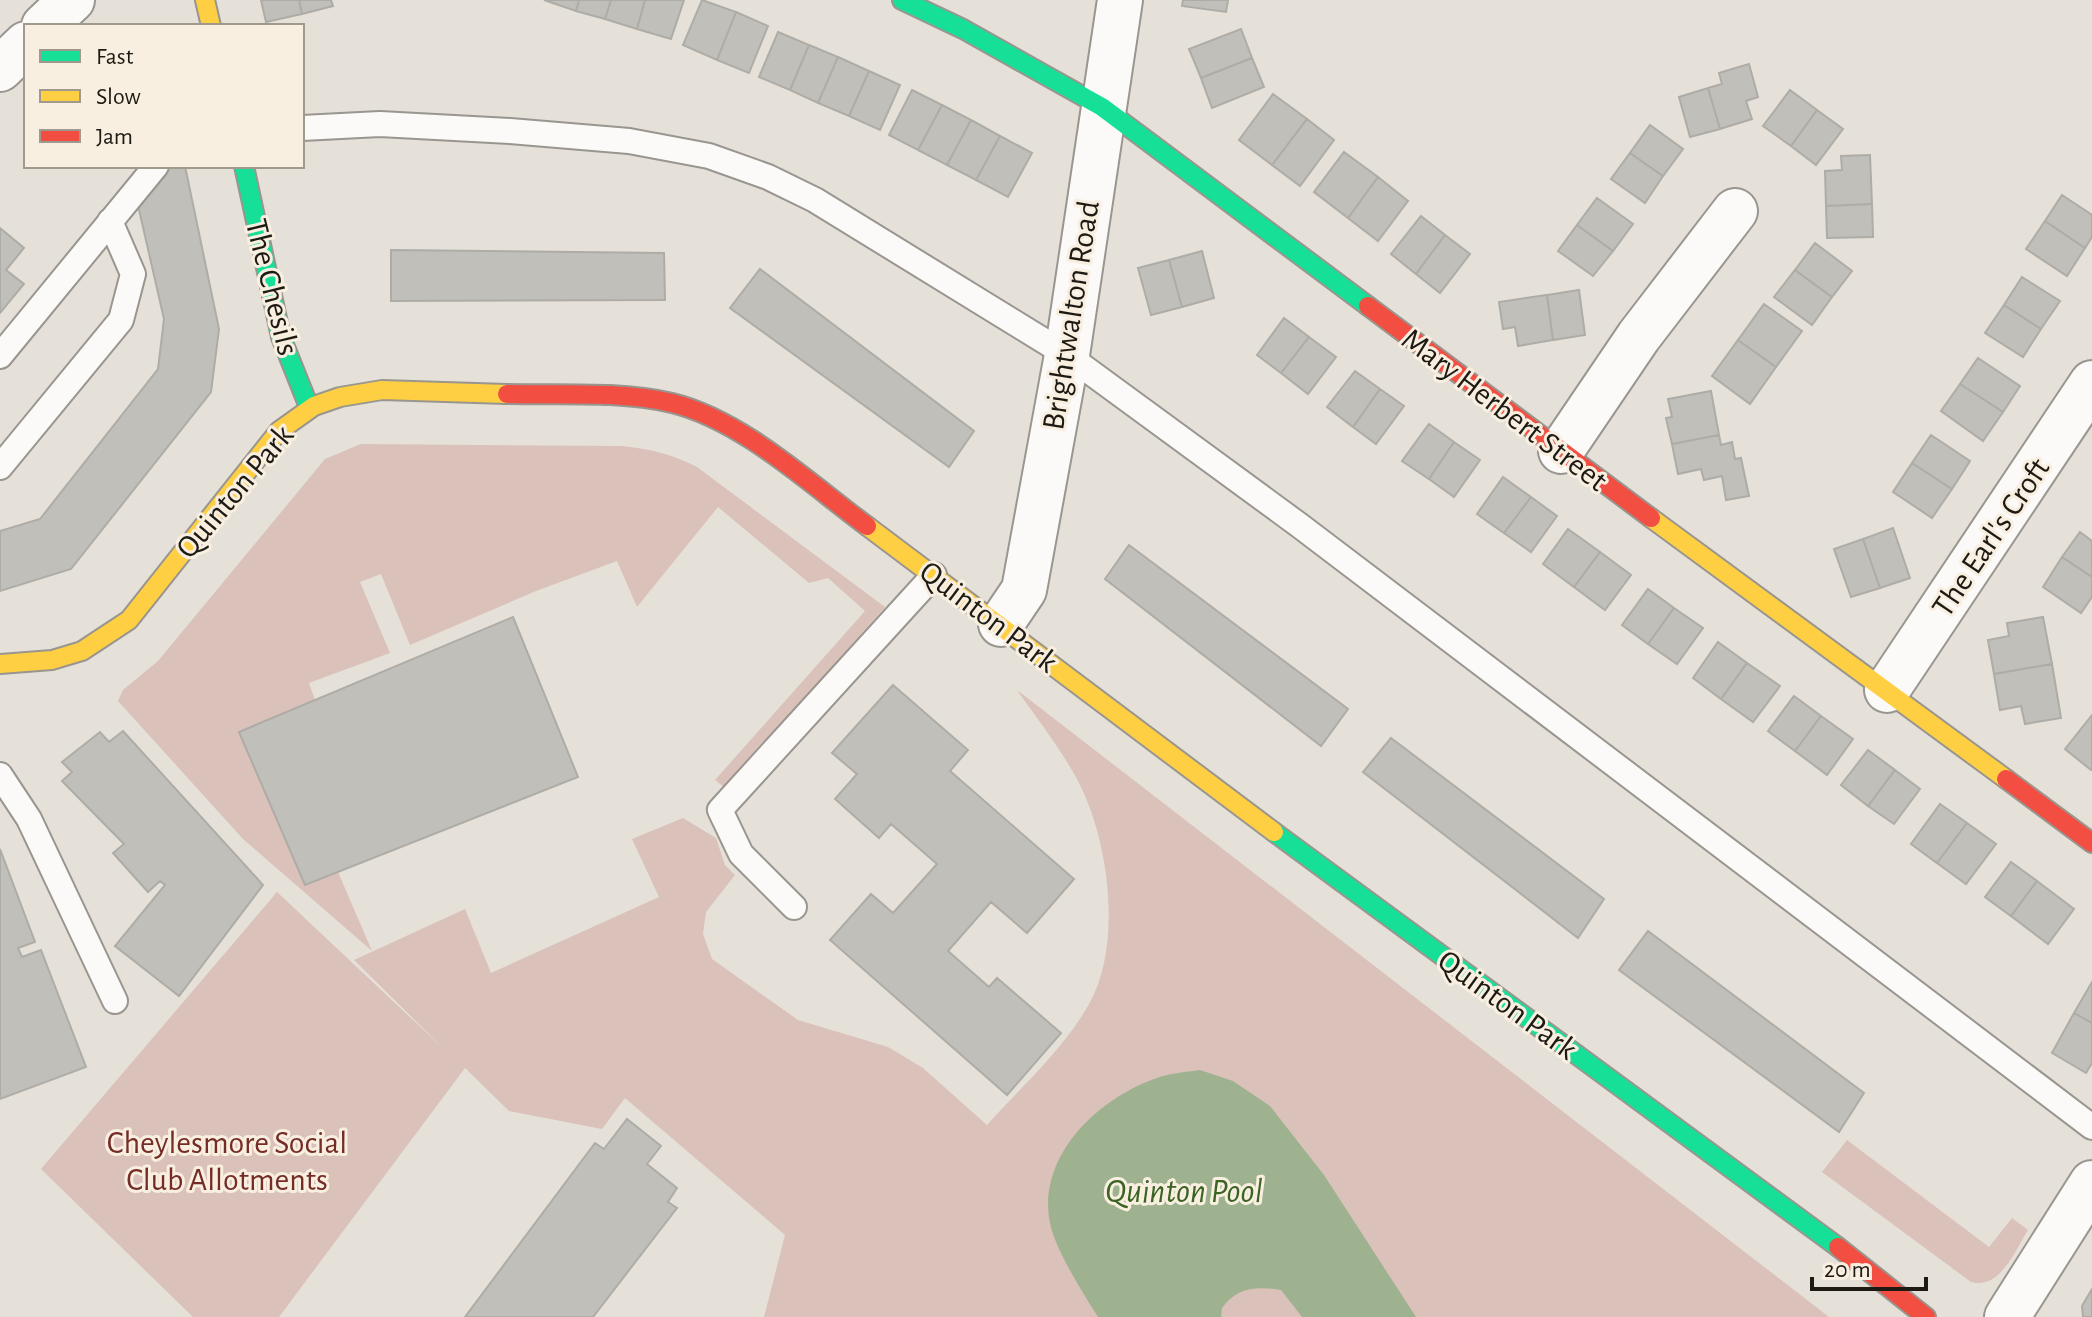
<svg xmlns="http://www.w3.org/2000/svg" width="2092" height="1317" font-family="'Alegreya Sans',sans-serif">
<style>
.green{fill:#dac1ba}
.water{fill:#9eb290}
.building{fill:#c1bfb9;stroke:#aeaca6;stroke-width:2}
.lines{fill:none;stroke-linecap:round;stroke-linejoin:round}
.lane-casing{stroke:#99958f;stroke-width:28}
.street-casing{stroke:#99958f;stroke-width:48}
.fast-casing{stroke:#99958f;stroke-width:22}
.slow-casing{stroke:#99958f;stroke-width:22}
.jam-casing{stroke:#99958f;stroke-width:22}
.lane{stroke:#fbfaf9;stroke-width:24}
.street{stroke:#fbfaf9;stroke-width:44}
.fast{stroke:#16e098;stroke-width:18}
.slow{stroke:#ffcf43;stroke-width:18}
.jam{stroke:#f24e42;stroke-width:18}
.labels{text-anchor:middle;stroke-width:6;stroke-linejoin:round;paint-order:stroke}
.street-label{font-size:32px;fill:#1d1a14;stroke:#f8efe0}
.park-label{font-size:32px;fill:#752c26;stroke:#f8efe0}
.water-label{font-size:34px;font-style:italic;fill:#3b6424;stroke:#f8efe0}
</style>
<rect width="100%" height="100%" fill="#e5e1d9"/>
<path class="green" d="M361,444L622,446C650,449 672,454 697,467L885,607L725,788L715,780L865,611L828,578L809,583L718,507L637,607L617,561L536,591L410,645L381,574L360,582L390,653L309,683L315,700L306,885L338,872L372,951L243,839L118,701L123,690L158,661L325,459Z
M1017,690L1829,1317H764L785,1235L625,1098L602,1129L509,1111L465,1068L279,1317H193L41,1169L277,892L445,1050L354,960L465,909L491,973L659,897L632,839L683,818L716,838L725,865L735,875L706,912L703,934L712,959L798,1020L888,1047L923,1068L987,1125C1021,1087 1064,1049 1089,1004C1123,944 1109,840 1078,781C1061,749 1038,720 1017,690Z
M1847,1140L1989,1247L2012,1218L2028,1230C2015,1251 2000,1290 1971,1282L1822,1172Z"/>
<path class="water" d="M1200,1070L1233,1081L1270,1106L1324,1175L1416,1317H1302L1281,1290C1256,1286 1237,1287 1222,1308L1221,1317H1098C1082,1291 1053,1247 1049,1218C1040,1152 1101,1097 1157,1078C1170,1073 1186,1072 1200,1070Z"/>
<path class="building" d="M261,0H299L302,14L266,22Z
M299,0H331L333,6L302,14Z
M544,0H579L576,11Z
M579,0H611L605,19L576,11Z
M611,0H645L637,29L605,19Z
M645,0H684L671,39L637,29Z
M702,0L736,12L717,60L683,45Z
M1183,0H1228L1226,12L1182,6Z
M736,12L768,26L749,73L717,60Z
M1241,29L1252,58L1201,78L1189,49Z
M778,32L809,45L790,90L759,77Z
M809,45L838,57L818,103L790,90Z
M838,57L869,71L849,116L818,103Z
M1252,58L1264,87L1212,108L1201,78Z
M1749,64L1758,97L1746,101L1752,119L1720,129L1708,88L1722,84L1719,73Z
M869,71L900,85L880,130L849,116Z
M1708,88L1720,129L1690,137L1679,97Z
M912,90L942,105L918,150L889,135Z
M1790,90L1817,110L1791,146L1763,126Z
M1273,94L1307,119L1272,165L1239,140Z
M942,105L971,120L947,165L918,150Z
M1817,110L1843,129L1816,165L1791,146Z
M1307,119L1334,140L1300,186L1272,165Z
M971,120L1000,136L976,180L947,165Z
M1650,125L1683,149L1663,176L1630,153Z
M1000,136L1032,153L1008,197L976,180Z
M1344,152L1378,177L1348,218L1314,192Z
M1630,153L1663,176L1645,203L1611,179Z
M1870,155L1872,204L1826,206L1825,171L1842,170L1841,156Z
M167,166H185L219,329L211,392L71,569L0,591V531L40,519L158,369L164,319L137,201Z
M1378,177L1408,201L1378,241L1348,218Z
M2062,195L2092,215V237L2085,248L2045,221Z
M1597,198L1633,224L1613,251L1577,225Z
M1872,204L1873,237L1827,238L1826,206Z
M1421,216L1445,235L1416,274L1391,254Z
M2045,221L2085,248L2067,276L2026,249Z
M1577,225L1613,251L1593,276L1558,251Z
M0,228L24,248L6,270L24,284L0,313Z
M1445,235L1470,254L1440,293L1416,274Z
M1815,243L1852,271L1832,297L1795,270Z
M391,250L664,253L665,300L391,301Z
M1202,251L1214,298L1182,307L1169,260Z
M1169,260L1182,307L1151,315L1138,268Z
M760,269L974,431L949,467L730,308Z
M1795,270L1832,297L1812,325L1774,297Z
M2022,277L2060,301L2041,329L2004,305Z
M1579,290L1585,335L1553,340L1547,295Z
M1547,295L1553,340L1518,346L1515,327L1503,329L1499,302Z
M1764,304L1802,331L1776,367L1738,340Z
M2004,305L2041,329L2023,357L1985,333Z
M1284,318L1309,337L1281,373L1257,355Z
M1309,337L1336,357L1308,394L1281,373Z
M1738,340L1776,367L1750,404L1712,376Z
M1978,358L2020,386L2003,412L1960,384Z
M1355,371L1380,389L1353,427L1327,407Z
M1960,384L2003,412L1983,441L1941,411Z
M1380,389L1404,406L1376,444L1353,427Z
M1711,391L1719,435L1672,444L1666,418L1672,417L1668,399Z
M1429,424L1454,442L1429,479L1402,461Z
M1719,435L1721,445L1732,442L1735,459L1741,458L1749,496L1726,500L1722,476L1704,480L1701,469L1678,474L1672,444Z
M1931,435L1970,461L1952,489L1912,463Z
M1454,442L1480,460L1454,497L1429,479Z
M1912,463L1952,489L1932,518L1893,492Z
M1503,477L1531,497L1504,533L1477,514Z
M1531,497L1557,516L1531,552L1504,533Z
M1893,528L1910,578L1880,588L1863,539Z
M1568,529L1600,552L1574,587L1543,564Z
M2080,532L2092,541V577L2062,557Z
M1863,539L1880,588L1851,597L1834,549Z
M1129,545L1348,709L1321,746L1105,579Z
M1600,552L1631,575L1605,610L1574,587Z
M2062,557L2092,577V597L2081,613L2043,587Z
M1648,589L1674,608L1648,644L1622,625Z
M1674,608L1703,628L1677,664L1648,644Z
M513,617L578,777L305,885L239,732Z
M2043,617L2052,664L1994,674L1988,640L2009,636L2007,623Z
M1718,642L1747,663L1721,699L1693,678Z
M1747,663L1780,686L1753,722L1721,699Z
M2052,664L2061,718L2025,724L2021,706L2000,710L1994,674Z
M893,685L968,750L950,771L1074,879L1027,933L991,902L948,951L989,987L997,978L1061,1033L1007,1095L830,940L871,894L893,913L937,864L891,824L879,838L835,799L857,774L832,753Z
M1794,696L1821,716L1795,751L1768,731Z
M2092,715V769L2091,770L2065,749Z
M1821,716L1853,739L1827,775L1795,751Z
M123,731L263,885L179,996L115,946L165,885L160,881L148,892L113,853L124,844L62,781L72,772L62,762L100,732L109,742Z
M1391,738L1604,899L1578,938L1363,772Z
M1868,750L1895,770L1868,806L1841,785Z
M1895,770L1920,789L1894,824L1868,806Z
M1940,804L1967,823L1937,863L1911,844Z
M1967,823L1996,844L1966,884L1937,863Z
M0,849L35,942L18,948L22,957L41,950L86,1067L0,1099Z
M2011,862L2037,881L2011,916L1985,897Z
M2037,881L2074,909L2048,944L2011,916Z
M1648,931L1864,1093L1839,1132L1619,970Z
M2092,982V1023L2074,1013Z
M2074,1013L2092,1023V1063L2086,1073L2052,1053Z
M627,1119L661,1146L647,1164L677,1188L668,1202L677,1208L593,1317H465L595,1143L604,1149Z
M2092,1289V1317H2083L2082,1306Z"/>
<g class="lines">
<defs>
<path id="lane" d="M302,128L380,124L510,131L629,141L709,156L768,177L815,200L1067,355L1299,525L2092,1127
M0,356L156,166
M0,467L121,320L133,274L110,221
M0,775L29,819L115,1001
M794,907L741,854L720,810L934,575"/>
<path id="street" d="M44,26L72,0
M0,69L26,44
M1561,451L1639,336L1735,211
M1001,624L1024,590L1067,355L1120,0
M1887,690L2092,383
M2007,1317L2092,1183"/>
<path id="fast" d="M902,0L963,29L1102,107L1368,306
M244,166L281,337L309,407
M1274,832L1838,1247"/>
<path id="slow" d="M205,0L211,26
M1651,518L2006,779
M867,526L1274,832
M0,664L52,660L82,651L129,620L279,431L314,406L340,397L382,390L507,394"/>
<path id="jam" d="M1368,306L1651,518
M507,394C559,395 621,391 672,403C742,420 809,483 867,526
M2006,779L2092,843
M1838,1247L1926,1317"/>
</defs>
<use href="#lane" class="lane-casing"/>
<use href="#street" class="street-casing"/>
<use href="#fast" class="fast-casing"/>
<use href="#slow" class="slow-casing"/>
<use href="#jam" class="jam-casing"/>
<use href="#lane" class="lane"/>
<use href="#street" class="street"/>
<use href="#fast" class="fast"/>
<use href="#slow" class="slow"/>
<use href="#jam" class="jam"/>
</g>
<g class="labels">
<g class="street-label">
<text transform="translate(273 287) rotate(76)" y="11">The Chesils</text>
<text transform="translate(1070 315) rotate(-81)" y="11">Brightwalton Road</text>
<text transform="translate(1505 409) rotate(37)" y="11">Mary Herbert Street</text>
<text transform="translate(234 491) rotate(-50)" y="11">Quinton Park</text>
<text transform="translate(1990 537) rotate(-56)" y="11">The Earl's Croft</text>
<text transform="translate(989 616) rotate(37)" y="11">Quinton Park</text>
<text transform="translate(1508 1004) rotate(36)" y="11">Quinton Park</text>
</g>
<g class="park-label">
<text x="227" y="1153">Cheylesmore Social<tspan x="227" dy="37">Club Allotments</tspan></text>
</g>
<g class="water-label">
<text x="1184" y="1202">Quinton Pool</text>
</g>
</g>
<rect x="24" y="24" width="280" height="144" fill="#f8efe0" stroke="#a09a8e" stroke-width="2"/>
<rect x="40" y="50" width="40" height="12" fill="#16e098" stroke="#a09a8e" stroke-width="2"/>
<text x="96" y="64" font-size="24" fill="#1d1a14">Fast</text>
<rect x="40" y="90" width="40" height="12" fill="#ffcf43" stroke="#a09a8e" stroke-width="2"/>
<text x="96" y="104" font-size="24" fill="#1d1a14">Slow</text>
<rect x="40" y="130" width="40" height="12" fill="#f24e42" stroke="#a09a8e" stroke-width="2"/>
<text x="96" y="144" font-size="24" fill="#1d1a14">Jam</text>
<path d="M1812 1277v12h114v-12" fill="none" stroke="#1d1a14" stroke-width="4"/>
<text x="1824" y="1277" font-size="24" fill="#1d1a14" stroke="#f8efe0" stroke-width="6" paint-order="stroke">20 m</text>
</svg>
